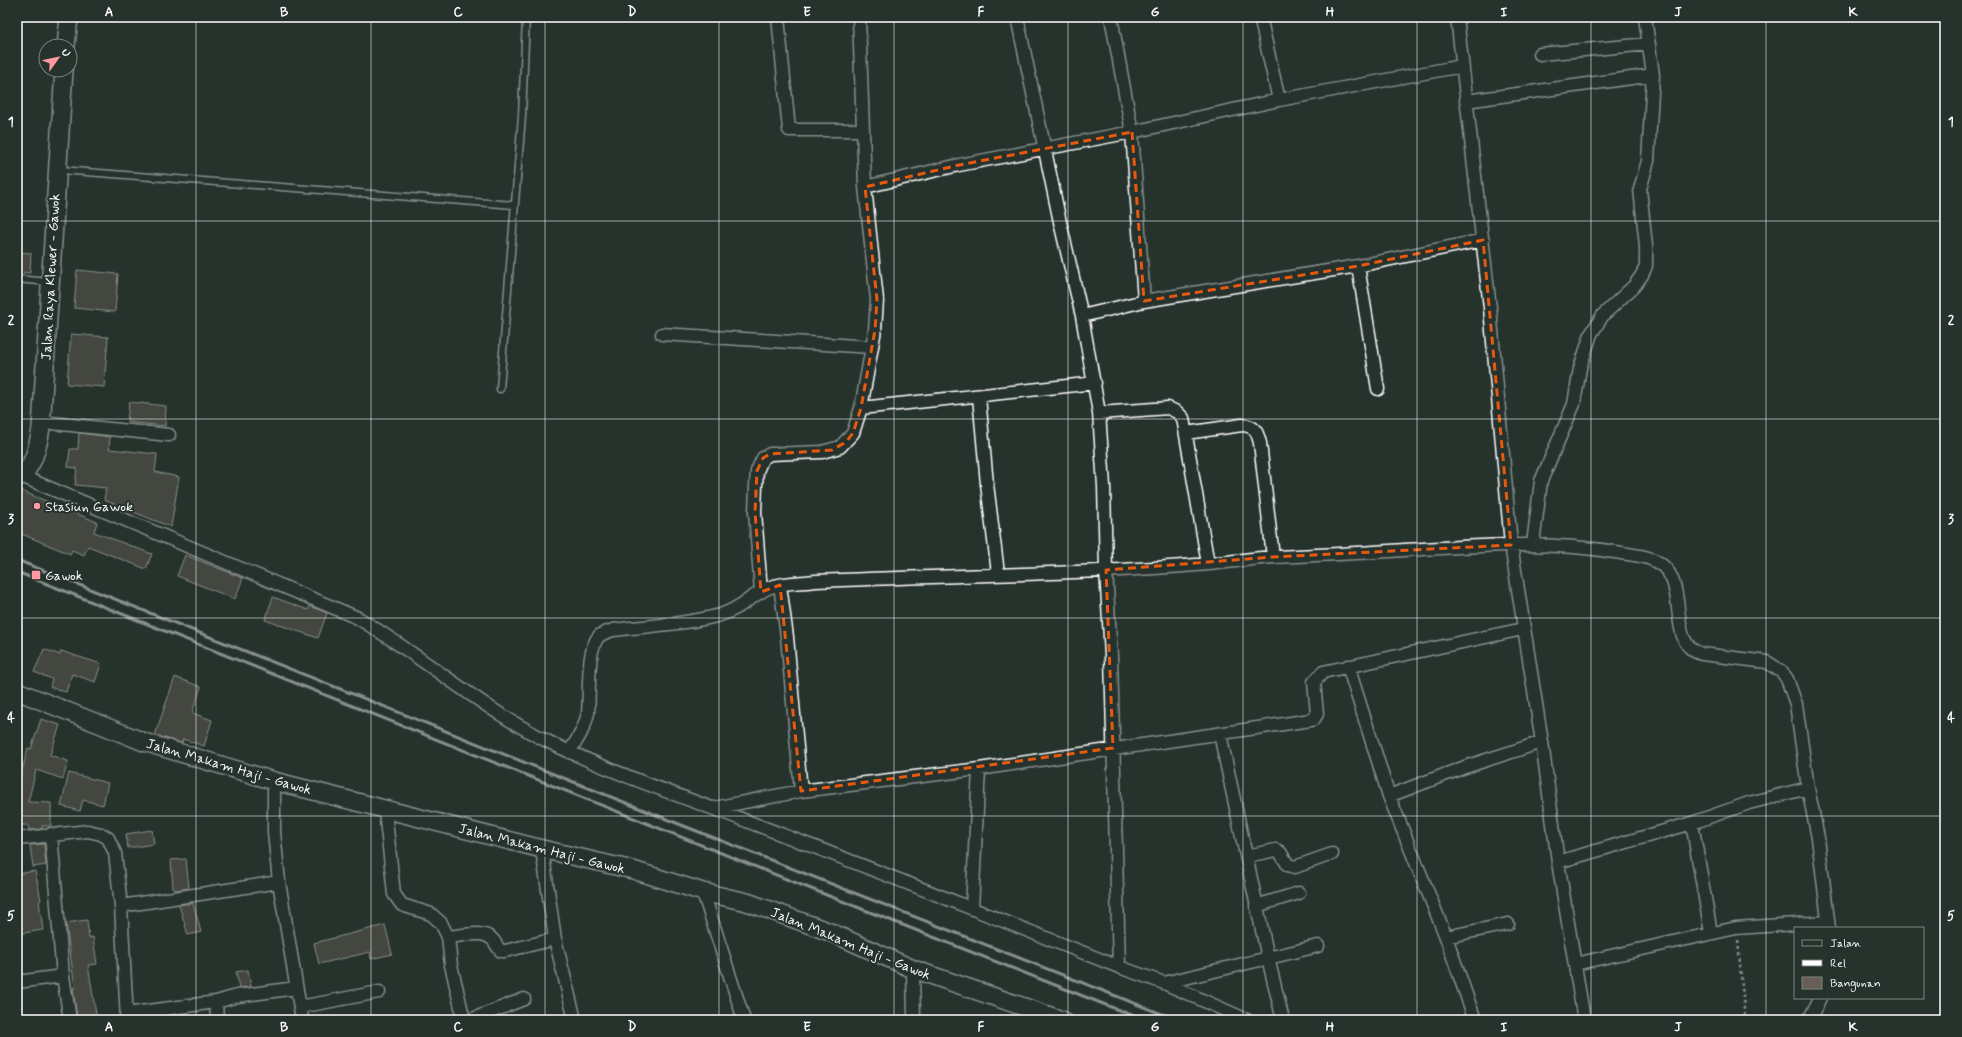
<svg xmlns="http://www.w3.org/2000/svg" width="1962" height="1037" font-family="Mynerve,sans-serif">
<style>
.building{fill:#695e55;stroke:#fff}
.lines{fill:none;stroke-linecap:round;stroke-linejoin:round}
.lane-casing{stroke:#fff;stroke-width:9}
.street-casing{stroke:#fff;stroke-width:15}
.secondary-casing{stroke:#fff;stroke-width:20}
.path{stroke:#fff;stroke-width:2.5;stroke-dasharray:3 3;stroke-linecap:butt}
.lane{stroke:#26332d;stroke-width:6}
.street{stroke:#26332d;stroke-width:12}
.secondary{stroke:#26332d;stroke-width:17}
.rail{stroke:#fff;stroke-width:3}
.marked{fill:none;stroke:#e8590c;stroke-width:3;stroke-dasharray:8 5;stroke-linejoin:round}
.grid{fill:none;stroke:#fff;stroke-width:1;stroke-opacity:0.55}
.poi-dot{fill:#ff9aa2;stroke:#26332d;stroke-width:1.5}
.labels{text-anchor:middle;stroke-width:4;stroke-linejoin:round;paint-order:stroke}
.street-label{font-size:14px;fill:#fff;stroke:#26332d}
.poi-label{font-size:14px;fill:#fff;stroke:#26332d;text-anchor:start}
.neatline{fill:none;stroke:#fff;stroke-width:1.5}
.grid-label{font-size:13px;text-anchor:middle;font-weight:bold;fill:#fff}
</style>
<rect width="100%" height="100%" fill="#26332d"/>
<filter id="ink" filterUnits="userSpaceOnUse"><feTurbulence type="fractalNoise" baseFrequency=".025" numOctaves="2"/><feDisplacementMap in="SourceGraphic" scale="8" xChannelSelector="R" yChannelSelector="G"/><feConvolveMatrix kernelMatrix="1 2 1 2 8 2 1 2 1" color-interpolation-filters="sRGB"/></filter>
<g filter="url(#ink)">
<path class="building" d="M17,252L31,253L30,273L17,272Z
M77,270L118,274L115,312L74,308Z
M71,334L108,337L104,387L67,384Z
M129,402L166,406L165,426L127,422Z
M79,433L110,437L109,449L157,454L155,472L179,477L171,527L104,500L106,488L75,485L77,468L68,467L70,449H78Z
M17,489L97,522L94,532L152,554L146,569L88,546L84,555L72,550L70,554L17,532Z
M185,555L243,578L235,599L177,576Z
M273,597L308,610L310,606L327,613L318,638L265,620Z
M44,649L60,655L61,651L101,664L95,682L72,674L66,692L50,687L52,679L34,672Z
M175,677L201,687L192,713L212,720L204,746L183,739L182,743L155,735Z
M41,719L60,725L50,755L68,761L63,779L36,770L28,802L51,803V826H42V829L29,830L28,825H22L21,830L17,829V790L28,748L31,749Z
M69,773L108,783L103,805L83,800L80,811L61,806Z
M152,830L154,844L128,848L126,834Z
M44,844L46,865L33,867L30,845Z
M186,859L189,888L175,890L173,888L171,860Z
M35,871L41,900L39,901L43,930L17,934V874Z
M193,903L201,932L188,935L179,905Z
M87,920L89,938L93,937L97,964L88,965L96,1014L77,1017L73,988H75L66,923Z
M385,925L392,954L371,959L370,952L319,964L314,943Z
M248,970L251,987L239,988L236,972Z"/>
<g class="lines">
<defs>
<path id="lane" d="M60,170L514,205
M17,279L49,282
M500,389L522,116L526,17"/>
<path id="street" d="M778,17L789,130H863
M1017,17L1060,222L1082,316L1099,413L1104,486L1106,570L1111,656L1119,967
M1111,17L1132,132L1144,301
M1457,17L1490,308L1511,545L1542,742L1558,862L1584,1020
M1261,21L1279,100
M1540,54L1649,44
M1466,101L1653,75
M865,187L959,165L1132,132L1279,100L1462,66
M1358,266L1378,389
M1082,316L1144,301L1358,266L1483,240
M662,334L872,347
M979,397L987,484L998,573
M861,408L1095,383
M1099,413L1168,408L1177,412L1183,418L1208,564
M41,422L169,435
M1186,433L1242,425C1255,426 1257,431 1260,443L1273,557
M21,476L358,618C423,657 481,708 549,742C616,775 687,798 757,825C878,871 999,919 1119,967L1164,983L1247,1020
M1533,544L1541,481L1574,404L1580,368L1591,334L1603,315L1634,286L1642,275L1646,266V246L1640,189L1648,161L1653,75L1645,17
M780,585L787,637L801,791
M761,592L755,512L756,485L757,471L761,462L763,458L770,454L822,452L840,447L853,433L861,408L875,330L877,300L865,187L859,17
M1348,666L1389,796L1446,937L1475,1020
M1220,734L1268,958L1283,1020
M569,752C578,739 585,728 588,713C590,693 586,650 599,636C603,633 608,632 613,630C647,626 688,624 720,615C741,609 750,596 768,588C782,582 801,583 816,581C947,575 1078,575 1209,564C1231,562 1253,558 1276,557C1319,555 1362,553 1405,550C1475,546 1545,540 1615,552C1626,554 1638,555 1648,558C1697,572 1661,644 1702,654L1767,662L1782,672L1787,679L1796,704L1808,788L1818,838L1829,928
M274,781V832L279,882
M1389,796L1465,767L1542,742
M714,808L801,791L979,769L1311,720L1314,719L1317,714L1314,682L1323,672L1523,629
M385,810L394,894L402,905L431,914L441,923L448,937L451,965L464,1020
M1692,823L1711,933
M17,839L88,831L101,834L108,838L115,853L121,906L127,1020
M542,849L555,939L575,1020
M1247,856L1276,850L1280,852L1288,865L1295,867L1332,854
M1558,862L1692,823L1749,803L1808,788
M703,892L744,1020
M121,906L279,882L302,1020
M1256,906L1299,893
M972,909L979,769
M448,937C461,936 484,929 493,940C496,943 497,948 501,951H505L555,939
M1446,937L1508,924
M1575,964L1736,928L1828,922
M913,969L914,1020
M63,976L70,1020
M17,982L63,976L51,834
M1164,983L1318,946
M300,1007L379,992
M126,1014L216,1002
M217,1020L216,1002L237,996L296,988
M470,1020L524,999
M1809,1020L1820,998"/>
<path id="secondary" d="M66,46L69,17
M17,477C33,473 39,441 41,428L64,70
M17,691L144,742L274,781L542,849L633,870L703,892L747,902L830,932L913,969L1062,1020"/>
</defs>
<use href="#lane" class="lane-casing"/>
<use href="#street" class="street-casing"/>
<use href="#secondary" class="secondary-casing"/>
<path class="path" d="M1738,941L1745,1020"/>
<use href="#lane" class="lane"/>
<use href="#street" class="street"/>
<use href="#secondary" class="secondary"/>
<path class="rail" d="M17,560L684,826L1177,1020
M17,572L829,896L1144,1020"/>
</g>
</g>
<path d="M0 0H1962V1037H0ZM1132,132L1144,301L1358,266L1483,240L1511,545L1273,557L1106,570L1113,748L801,791L780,585L761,592L755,512L757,471L763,458L770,454L832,450L846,442L853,433L861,408L875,330L877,300L865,187L959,165Z" fill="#26332d" fill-opacity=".55" fill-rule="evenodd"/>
<path class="marked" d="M1132,132L1144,301L1358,266L1483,240L1511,545L1273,557L1106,570L1113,748L801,791L780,585L761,592L755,512L757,471L763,458L770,454L832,450L846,442L853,433L861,408L875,330L877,300L865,187L959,165Z"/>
<path class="grid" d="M196,17V1020M371,17V1020M545,17V1020M719,17V1020M894,17V1020M1068,17V1020M1243,17V1020M1417,17V1020M1591,17V1020M1766,17V1020M17,221H1945M17,419H1945M17,618H1945M17,816H1945"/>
<g class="poi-dot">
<circle cx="37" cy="506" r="4"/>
<rect x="31" y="570" width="10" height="10" rx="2"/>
</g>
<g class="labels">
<g class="street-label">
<text transform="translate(50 277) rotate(-87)" y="5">Jalan Raya Klewer - Gawok</text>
<text transform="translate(229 766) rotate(16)" y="5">Jalan Makam Haji - Gawok</text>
<text transform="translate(542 848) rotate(14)" y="5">Jalan Makam Haji - Gawok</text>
<text transform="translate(851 943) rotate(22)" y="5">Jalan Makam Haji - Gawok</text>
</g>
<g class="poi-label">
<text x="45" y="511">Stasiun Gawok</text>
<text x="45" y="580">Gawok</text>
</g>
</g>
<rect width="1962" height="1037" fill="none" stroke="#26332d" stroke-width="44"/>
<rect x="1794" y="927" width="130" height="72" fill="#26332d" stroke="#7d8581"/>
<rect x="1802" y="940" width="20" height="6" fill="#26332d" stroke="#7d8581"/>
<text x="1830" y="947" font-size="12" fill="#ffffff">Jalan</text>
<rect x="1802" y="960" width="20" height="6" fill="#ffffff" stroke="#7d8581"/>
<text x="1830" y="967" font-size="12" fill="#ffffff">Rel</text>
<rect x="1802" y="977" width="20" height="12" fill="#695e55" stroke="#7d8581"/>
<text x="1830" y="987" font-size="12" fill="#ffffff">Bangunan</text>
<g transform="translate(58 58) rotate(57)"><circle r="19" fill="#26332d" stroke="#7d8581"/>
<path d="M0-3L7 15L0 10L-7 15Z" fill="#ff9aa2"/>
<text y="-6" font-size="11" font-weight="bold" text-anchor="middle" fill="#ffffff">U</text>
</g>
<rect x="22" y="22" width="1918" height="993" class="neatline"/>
<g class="grid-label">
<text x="109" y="16">A</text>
<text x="284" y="16">B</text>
<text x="458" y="16">C</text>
<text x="632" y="16">D</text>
<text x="807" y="16">E</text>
<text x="981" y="16">F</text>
<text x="1155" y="16">G</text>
<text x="1330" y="16">H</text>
<text x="1504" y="16">I</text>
<text x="1678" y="16">J</text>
<text x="1853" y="16">K</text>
<text x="11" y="126">1</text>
<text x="1951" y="126">1</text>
<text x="11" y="324">2</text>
<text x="1951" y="324">2</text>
<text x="11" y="523">3</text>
<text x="1951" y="523">3</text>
<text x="11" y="722">4</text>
<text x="1951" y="722">4</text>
<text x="11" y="920">5</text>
<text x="1951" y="920">5</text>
<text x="109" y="1031">A</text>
<text x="284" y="1031">B</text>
<text x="458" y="1031">C</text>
<text x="632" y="1031">D</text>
<text x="807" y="1031">E</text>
<text x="981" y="1031">F</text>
<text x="1155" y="1031">G</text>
<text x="1330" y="1031">H</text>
<text x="1504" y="1031">I</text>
<text x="1678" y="1031">J</text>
<text x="1853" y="1031">K</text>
</g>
</svg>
